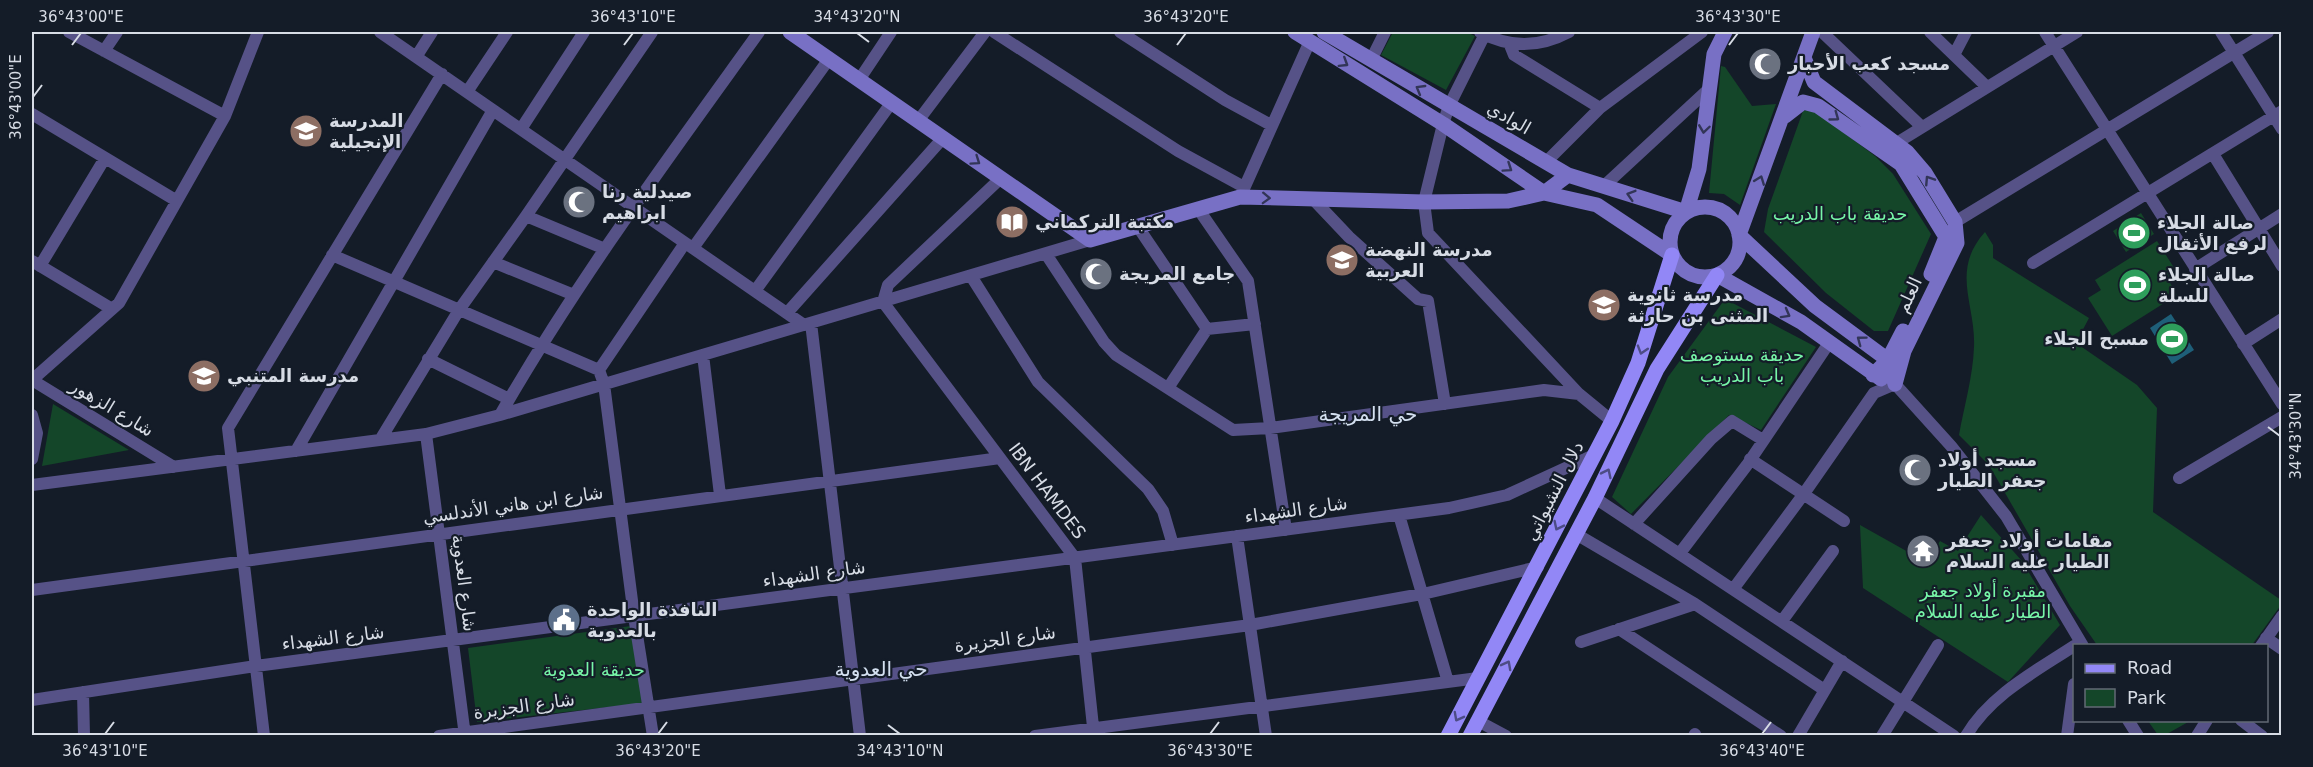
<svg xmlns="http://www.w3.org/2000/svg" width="2313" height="767" font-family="'DejaVu Sans',Vazirmatn,sans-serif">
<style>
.green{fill:#144629}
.water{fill:#1e5f79}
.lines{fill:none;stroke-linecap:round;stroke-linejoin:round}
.street{stroke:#565287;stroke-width:12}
.secondary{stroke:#7870c5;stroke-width:15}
.primary{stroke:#9287f6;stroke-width:15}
.oneway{stroke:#323557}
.oneway2{stroke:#4d4c85}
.ticks{fill:none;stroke:#d7dce5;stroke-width:2}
.labels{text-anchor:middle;stroke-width:4.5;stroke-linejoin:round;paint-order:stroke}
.poi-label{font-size:18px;font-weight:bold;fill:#d7dce5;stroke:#141c28;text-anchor:start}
.street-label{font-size:18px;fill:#d7dce5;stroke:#141c28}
.park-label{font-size:18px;fill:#77f6a8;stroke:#141c28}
.neighbourhood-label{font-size:20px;fill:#d4e0f0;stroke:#141c28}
.neatline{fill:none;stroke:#d7dce5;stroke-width:2}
.ticks-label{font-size:15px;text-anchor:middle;fill:#d7dce5}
</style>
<rect width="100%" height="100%" fill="#141c28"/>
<path class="green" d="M1393,32H1466L1475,36L1446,90L1381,55Z
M1721,66L1725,67L1752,106L1776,104L1740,205L1724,194L1709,193Z
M1812,109L1875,156L1893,174L1931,234L1888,331H1874L1826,293L1764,232L1768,209L1803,111Z
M2141,213L2154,234L2126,252L2113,231Z
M1985,232L1993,245V258L2089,318L2076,343L2137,385L2157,408L2153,512L2281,600V605L2252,645H2097L2070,606L1989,465L1959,435C1964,407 1973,376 1974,347C1976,304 1950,271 1985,232Z
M2157,241L2178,274L2169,281L2177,295L2112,336L2088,298L2101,290L2095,280Z
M1725,299L1816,347L1761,430L1729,415L1631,514L1612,497L1668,377Z
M53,404L129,450L42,466Z
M1981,515L2022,561L2060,625L2008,682L1863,588L1860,525L1926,562L1940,541L1958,551Z
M631,626L645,703L477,722L468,648Z
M2148,721H2190L2165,735H2158Z"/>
<path class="water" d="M2171,314L2194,350L2172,364L2150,328Z"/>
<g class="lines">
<path class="street" d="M69,32L225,116
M380,32L804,325
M994,32L1178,151L1244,187
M1120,32L1225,100L1271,125
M1480,32C1509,48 1539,48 1569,32
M1822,32L1922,127
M1930,32L1987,87
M2045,32L2282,404
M2221,32L2282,129
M1485,34L1449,106L1443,124L1424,202L1428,233L1579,394L1612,421
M1510,45L1514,55L1600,108
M104,51L117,32
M1954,55L1966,32
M416,57L432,32
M1371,60L1385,32
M859,80L891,32
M467,92L507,32
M32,114L177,201
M918,121L985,32
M521,129L584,32
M1895,144L2077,32
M2213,154L2282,266
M1546,162L1600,108L1702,32
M1001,178L888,285L883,302L1075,558L1094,736
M1604,186L1710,88
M1242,193L1310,41
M1313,199L1349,237L1418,299L1428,301L1445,404
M1199,210L1248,281L1286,530
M526,216L605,249
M1955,222L2268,32
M1138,227L1207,329L1255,324
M693,248L829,59
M1046,254L1104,342L1116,355L1233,430L1270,428L1544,390L1579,394
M332,255L599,370L604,384L634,616L653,736
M32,261L112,309
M493,262L574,295
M2033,263L2282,111
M40,266L105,158
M2195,269L2282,214
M971,276L1038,382L1148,489L1163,511L1173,545
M755,291L892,102
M787,313L943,138
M811,323L860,736
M2243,344L2282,319
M703,355L720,495
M428,359L509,399
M599,370L685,243
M32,380L119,303L225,116L258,32
M32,380L174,467
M1168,388L1207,329
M32,415L37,433L32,459
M500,415C577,281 669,157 759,32
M426,434L465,736
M380,440L459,310L526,216L652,32
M296,451L493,110
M1750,459L1844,521
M2179,478L2282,417
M32,485L426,434L500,415L1090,240
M1595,498L1954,736
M1399,515L1448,682
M1634,524L1711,439L1732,421L1763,440
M1576,534L1695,604L1581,642
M1237,536L1266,736
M1680,553L1747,465L1829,343
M1734,588L1803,495L1874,393L1895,384L1951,446L2006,516L2083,646
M32,590L1000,458
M1695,604L1823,689
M1782,621L1833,551
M1619,629L1781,736
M2266,638L2282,649
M2261,646L2282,616
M83,692L84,736
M32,700L256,666L1449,508L1507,495L1594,455
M2128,720L2138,736
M2241,720L2262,736
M1478,721L1506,736
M264,736L228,428L442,74
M439,736L1250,625L1427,593L1538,567
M1035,736L1478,678
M1694,736L1695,734
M1798,736L1842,661
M1882,736L1938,645
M1966,736C1990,695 2036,671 2074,646
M2067,736L2074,684
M2197,736L2207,720"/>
<path class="secondary" d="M790,32L1090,240L1240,197L1424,202L1508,201L1544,193L1597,205L1672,255
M1295,32L1443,124L1544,193L1568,175
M1324,32L1568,175L1686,212L1699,169L1714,54L1725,32
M1813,32L1739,235L1815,306L1888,360L1895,384
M1805,60L1814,82L1907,152L1925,173L1955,222L1957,243L1904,351L1895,384
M1785,116L1803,102L1818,106L1901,164L1946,237L1931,274
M1670 242a35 35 0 1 1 70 0a35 35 0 1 1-70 0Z
M1717,275L1801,322L1881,379
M1873,375L1888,360L1903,331"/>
<path class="primary" d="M1448,736L1612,421L1638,363L1672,255
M1470,736L1595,498L1657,369L1717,275"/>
</g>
<defs><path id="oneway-chevron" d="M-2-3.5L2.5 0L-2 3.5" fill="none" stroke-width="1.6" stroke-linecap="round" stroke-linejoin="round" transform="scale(1.5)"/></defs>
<g class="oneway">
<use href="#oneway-chevron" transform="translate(1344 63) rotate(32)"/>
<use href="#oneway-chevron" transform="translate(1420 89) rotate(-150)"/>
<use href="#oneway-chevron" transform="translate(1835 117) rotate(36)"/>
<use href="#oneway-chevron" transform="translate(1704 129) rotate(98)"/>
<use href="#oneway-chevron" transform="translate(976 161) rotate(35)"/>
<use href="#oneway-chevron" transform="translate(1508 168) rotate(34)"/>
<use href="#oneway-chevron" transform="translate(1760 180) rotate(-69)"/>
<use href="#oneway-chevron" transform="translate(1929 180) rotate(-123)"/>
<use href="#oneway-chevron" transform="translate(1631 195) rotate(-163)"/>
<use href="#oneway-chevron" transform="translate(1266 198) rotate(2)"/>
<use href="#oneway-chevron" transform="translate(1786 314) rotate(29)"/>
<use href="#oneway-chevron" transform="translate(1861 340) rotate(-143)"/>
</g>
<g class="oneway2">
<use href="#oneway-chevron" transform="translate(1642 350) rotate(107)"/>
<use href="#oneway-chevron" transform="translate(1607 473) rotate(-64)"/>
<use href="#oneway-chevron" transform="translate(1558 526) rotate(116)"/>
<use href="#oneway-chevron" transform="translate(1507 665) rotate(-62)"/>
<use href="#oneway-chevron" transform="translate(1458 717) rotate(118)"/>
</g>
<path class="ticks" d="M857,33L869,42M72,45L81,33M624,45L633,33M1177,45L1186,33M1729,45L1738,33M33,97L42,85M2268,427L2280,436M888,725L900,734M105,734L114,722M658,734L667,722M1210,734L1219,722M1762,734L1771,722"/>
<defs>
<symbol id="mosque-disc" viewBox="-11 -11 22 22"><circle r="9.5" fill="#6b7280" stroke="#141c28"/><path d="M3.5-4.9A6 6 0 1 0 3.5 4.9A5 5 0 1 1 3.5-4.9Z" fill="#fff"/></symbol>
<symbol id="school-disc" viewBox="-11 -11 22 22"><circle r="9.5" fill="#8d6e63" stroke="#141c28"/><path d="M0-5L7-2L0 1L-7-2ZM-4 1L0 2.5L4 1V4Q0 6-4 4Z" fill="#fff"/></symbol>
<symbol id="library-disc" viewBox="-11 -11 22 22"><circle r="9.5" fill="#8d6e63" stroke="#141c28"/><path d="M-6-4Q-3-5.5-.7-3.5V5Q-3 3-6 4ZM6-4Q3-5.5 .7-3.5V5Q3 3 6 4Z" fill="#fff"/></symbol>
<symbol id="stadium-disc" viewBox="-11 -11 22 22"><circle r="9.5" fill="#2e9e5b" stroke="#141c28"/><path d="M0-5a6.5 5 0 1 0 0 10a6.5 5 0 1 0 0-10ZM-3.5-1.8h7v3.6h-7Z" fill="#fff"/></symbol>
<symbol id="temple-disc" viewBox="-11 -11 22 22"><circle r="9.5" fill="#6b7280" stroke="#141c28"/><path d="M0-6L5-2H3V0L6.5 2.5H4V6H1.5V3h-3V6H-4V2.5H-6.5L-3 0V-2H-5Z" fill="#fff"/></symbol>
<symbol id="civic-disc" viewBox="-11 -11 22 22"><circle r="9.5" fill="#5c6f8a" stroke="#141c28"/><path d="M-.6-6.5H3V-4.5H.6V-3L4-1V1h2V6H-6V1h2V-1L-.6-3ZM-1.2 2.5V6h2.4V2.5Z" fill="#fff"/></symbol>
</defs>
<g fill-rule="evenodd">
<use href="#mosque-disc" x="1746" y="45" width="38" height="38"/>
<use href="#school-disc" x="287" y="112" width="38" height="38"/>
<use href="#mosque-disc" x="560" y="183" width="38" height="38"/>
<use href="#library-disc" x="993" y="203" width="38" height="38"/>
<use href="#stadium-disc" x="2115" y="214" width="38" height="38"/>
<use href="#school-disc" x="1323" y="241" width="38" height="38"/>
<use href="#mosque-disc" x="1077" y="255" width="38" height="38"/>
<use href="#stadium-disc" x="2116" y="266" width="38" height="38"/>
<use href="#school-disc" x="1585" y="286" width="38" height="38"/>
<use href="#stadium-disc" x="2153" y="320" width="38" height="38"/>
<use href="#school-disc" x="185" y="357" width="38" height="38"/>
<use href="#mosque-disc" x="1896" y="451" width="38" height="38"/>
<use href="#temple-disc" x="1904" y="532" width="38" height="38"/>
<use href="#civic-disc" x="545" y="601" width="38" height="38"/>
</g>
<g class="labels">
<g class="poi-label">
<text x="1788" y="70">مسجد كعب الأحبار</text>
<text x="329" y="127">المدرسة<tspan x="329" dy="21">الإنجيلية</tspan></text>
<text x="602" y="198">صيدلية رنا<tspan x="602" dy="21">ابراهيم</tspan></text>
<text x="1035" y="228">مكتبة التركماني</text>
<text x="2157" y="229">صالة الجلاء<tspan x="2157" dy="21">لرفع الأثقال</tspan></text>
<text x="1365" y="256">مدرسة النهضة<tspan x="1365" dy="21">العربية</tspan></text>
<text x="1119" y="280">جامع المريجة</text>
<text x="2158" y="281">صالة الجلاء<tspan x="2158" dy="21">للسلة</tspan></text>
<text x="1627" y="301">مدرسة ثانوية<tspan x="1627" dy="21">المثنى بن حارثة</tspan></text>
<text x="2149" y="345" text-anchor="end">مسبح الجلاء</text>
<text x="227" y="382">مدرسة المتنبي</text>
<text x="1938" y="466">مسجد أولاد<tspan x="1938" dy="21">جعفر الطيار</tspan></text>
<text x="1946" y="547">مقامات أولاد جعفر<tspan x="1946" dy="21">الطيار عليه السلام</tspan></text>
<text x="587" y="616">النافذة الواحدة<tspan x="587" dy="21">بالعدوية</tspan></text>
</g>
<g class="street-label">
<text transform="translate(1509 118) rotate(30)" y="6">الوادي</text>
<text transform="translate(1909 295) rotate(-65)" y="6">العلم</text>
<text transform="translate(112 408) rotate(31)" y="6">شارع الزهور</text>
<text transform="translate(1047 491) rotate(53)" y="6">IBN HAMDES</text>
<text transform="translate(1554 491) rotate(-63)" y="6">دلال النشيواتي</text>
<text transform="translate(513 505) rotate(-8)" y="6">شارع ابن هاني الأندلسي</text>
<text transform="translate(1296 510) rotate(-8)" y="6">شارع الشهداء</text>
<text transform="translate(814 574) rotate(-8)" y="6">شارع الشهداء</text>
<text transform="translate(464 583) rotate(83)" y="6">شارع العدوية</text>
<text transform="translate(333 638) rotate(-7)" y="6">شارع الشهداء</text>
<text transform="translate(1005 639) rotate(-8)" y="6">شارع الجزيرة</text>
<text transform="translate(524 706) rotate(-8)" y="6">شارع الجزيرة</text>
</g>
<g class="park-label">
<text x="1840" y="220">حديقة باب الدريب</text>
<text x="1742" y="361">حديقة مستوصف<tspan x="1742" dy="21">باب الدريب</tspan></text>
<text x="1983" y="597">مقبرة أولاد جعفر<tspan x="1983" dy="21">الطيار عليه السلام</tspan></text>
<text x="594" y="676">حديقة العدوية</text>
</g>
<g class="neighbourhood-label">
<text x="1368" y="421">حي المريجة</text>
<text x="881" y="676">حي العدوية</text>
</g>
</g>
<rect width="2313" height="767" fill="none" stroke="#141c28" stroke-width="66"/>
<rect x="2073" y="644" width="195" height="78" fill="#141c28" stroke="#626974" stroke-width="1.5"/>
<rect x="2085" y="664" width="30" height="9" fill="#9287f6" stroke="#626974" stroke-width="1.5"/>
<text x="2127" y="674" font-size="18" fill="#d7dce5">Road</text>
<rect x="2085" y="689" width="30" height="18" fill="#144629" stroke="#626974" stroke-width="1.5"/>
<text x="2127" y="704" font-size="18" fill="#d7dce5">Park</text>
<rect x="33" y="33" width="2247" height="701" class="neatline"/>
<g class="ticks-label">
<text x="81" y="22">36°43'00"E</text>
<text x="633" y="22">36°43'10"E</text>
<text x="857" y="22">34°43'20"N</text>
<text x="1186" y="22">36°43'20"E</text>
<text x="1738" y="22">36°43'30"E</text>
<text transform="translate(16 97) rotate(-90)" y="5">36°43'00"E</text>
<text transform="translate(2296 436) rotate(-90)" y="5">34°43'30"N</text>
<text x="105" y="756">36°43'10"E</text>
<text x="658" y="756">36°43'20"E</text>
<text x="900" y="756">34°43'10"N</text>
<text x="1210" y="756">36°43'30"E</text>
<text x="1762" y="756">36°43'40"E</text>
</g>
</svg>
